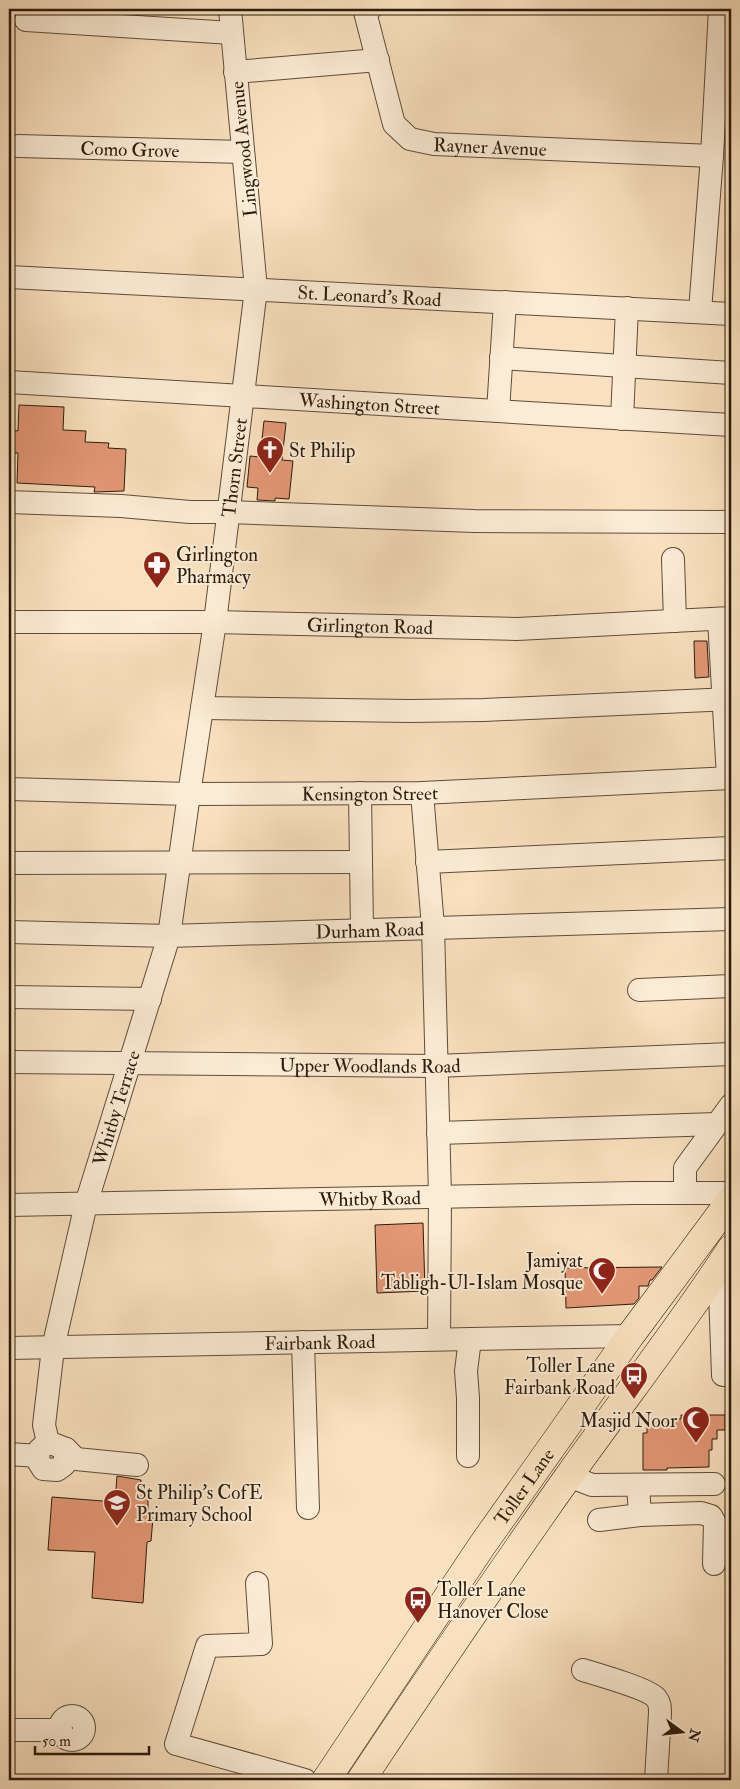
<svg xmlns="http://www.w3.org/2000/svg" width="740" height="1789" font-family="'IM FELL Double Pica',serif">
<style>
.building{fill:#e49876;stroke:#2a1b0d}
.lines{fill:none;stroke-linecap:round;stroke-linejoin:round}
.minor-casing{stroke:#5e4c3a;stroke-width:24}
.major-casing{stroke:#2a1b0d;stroke-width:29}
.minor{stroke:#fbecd5;stroke-width:22}
.major{stroke:#f9e1bf;stroke-width:28}
.labels{text-anchor:middle;stroke-width:4;stroke-linejoin:round;paint-order:stroke}
.street-label{font-size:19px;fill:#2a1b0d;stroke:#fbecd5}
.poi-label{font-size:19px;fill:#2a1b0d;stroke:#fbecd5;text-anchor:start}
</style>
<rect width="100%" height="100%" fill="#f9e1bf"/>
<filter id="stains"><feTurbulence type="fractalNoise" baseFrequency=".004" numOctaves="4"/><feColorMatrix values="0 0 0 0 .2 0 0 0 0 .09 0 0 0 0 .02 0 0 0 .5 -.17"/></filter>
<radialGradient id="worn" r=".72"><stop offset=".6" stop-color="#630" stop-opacity="0"/><stop offset="1" stop-color="#630" stop-opacity=".3"/></radialGradient>
<path class="building" d="M19,405L64,407L63,430L86,431L85,442L109,443L108,448L126,449L124,491L94,492L95,487L17,483L18,453H11L12,430L18,431Z
M264,421L286,423L282,460L293,461L289,499L275,498V501L257,500L258,488L247,487L250,456L260,457Z
M694,641H707L709,677L695,678Z
M423,1223L425,1291L377,1293L375,1225Z
M662,1267L652,1280H650L648,1286H639V1298L634,1304L566,1308L565,1268Z
M681,1415H725V1430H717V1439H712V1450H709V1467L667,1468V1470H643V1433H647V1426H651V1419H681Z
M117,1476L141,1480V1489L148,1490V1516L153,1518L151,1541L147,1542L143,1603L92,1598L95,1552L48,1550L52,1497L115,1502Z"/>
<g class="lines">
<defs>
<g id="minor">
<path id="s1" d="M370,9L365,12L394,124L410,139L434,144L712,156"/>
<path d="M26,20L232,33"/>
<path d="M235,72L378,60"/>
<path id="s2" d="M18,146L243,152"/>
<path id="s3" d="M9,277L731,314"/>
<path d="M700,311L712,156L720,9"/>
<path d="M501,358L731,373"/>
<path id="s4" d="M9,382L731,425"/>
<path d="M498,411L505,302"/>
<path d="M622,419L627,308"/>
<path d="M9,502L121,506L190,512H228L474,521L731,522"/>
<path d="M673,559L675,621"/>
<path d="M719,619L728,778"/>
<path id="s5" d="M9,622H215L517,629L731,618"/>
<path d="M202,708L410,711L484,710L731,699"/>
<path id="s6" d="M9,789L189,794L422,793L731,778"/>
<path d="M360,793L362,930"/>
<path d="M422,793L433,927L440,1196L439,1339"/>
<path d="M427,862L731,848"/>
<path d="M9,863L361,862"/>
<path id="s7" d="M9,932L169,936L731,919"/>
<path d="M639,990L731,986"/>
<path d="M9,997L150,999"/>
<path id="s8" d="M9,1062L436,1066L731,1054"/>
<path d="M438,1133L717,1124"/>
<path d="M685,1193V1168L731,1105"/>
<path id="s9" d="M9,1205L634,1193H731"/>
<path d="M720,1292L723,1375"/>
<path d="M303,1342L308,1508"/>
<path id="s10" d="M9,1348L630,1336"/>
<path d="M48,1442L39,1450L38,1461L43,1469L57,1470L64,1465L66,1449"/>
<path d="M9,1454L38,1456"/>
<path d="M468,1456V1398L466,1371L470,1339"/>
<path id="s11" d="M137,1465L76,1459L66,1449L48,1442L44,1425L53,1348L86,1204L169,936L189,794L215,622L256,289L230,9"/>
<path d="M569,1476L592,1485L714,1484"/>
<path d="M638,1485L640,1515L701,1513L711,1516L715,1523L714,1564"/>
<path d="M599,1520L640,1515"/>
<path d="M257,1583L261,1644L207,1646L176,1744L305,1780"/>
<path d="M583,1670C596,1674 649,1689 656,1698C660,1703 660,1707 660,1713L656,1780"/>
<circle cx="72" cy="1728" r="12"/>
<path d="M9,1730H61"/>
</g>
<g id="major">
<path id="s12" d="M326,1780L481,1547L630,1336L731,1200"/>
<path d="M361,1780C429,1678 497,1577 568,1477C622,1401 680,1327 731,1249"/>
</g>
</defs>
<use href="#minor" class="minor-casing"/>
<use href="#major" class="major-casing"/>
<use href="#minor" class="minor"/>
<use href="#major" class="major"/>
</g>
<defs>
<symbol id="church-pin" viewBox="-11 -11 22 30"><path d="M0 17L-7.5 6A9.5 9.5 0 1 1 7.5 6Z" fill="#8f2418" stroke="#fbecd5"/><path d="M-1.2-6h2.4v3.5h3.3v2.4h-3.3V6h-2.4V-.1h-3.3v-2.4h3.3Z" fill="#fff"/></symbol>
<symbol id="pharmacy-pin" viewBox="-11 -11 22 30"><path d="M0 17L-7.5 6A9.5 9.5 0 1 1 7.5 6Z" fill="#8f2418" stroke="#fbecd5"/><path d="M-2-6h4v4h4v4h-4v4h-4v-4h-4v-4h4Z" fill="#fff"/></symbol>
<symbol id="mosque-pin" viewBox="-11 -11 22 30"><path d="M0 17L-7.5 6A9.5 9.5 0 1 1 7.5 6Z" fill="#8f2418" stroke="#fbecd5"/><path d="M3.5-4.9A6 6 0 1 0 3.5 4.9A5 5 0 1 1 3.5-4.9Z" fill="#fff"/></symbol>
<symbol id="bus-pin" viewBox="-11 -11 22 30"><path d="M0 17L-7.5 6A9.5 9.5 0 1 1 7.5 6Z" fill="#8f2418" stroke="#fbecd5"/><path d="M-5-6H5V4H4V6H2V4H-2V6H-4V4H-5ZM-3.5-4V0h7V-4ZM-3.5 1.2v1.5H-2V1.2ZM2 1.2v1.5H3.5V1.2Z" fill="#fff"/></symbol>
<symbol id="school-pin" viewBox="-11 -11 22 30"><path d="M0 17L-7.5 6A9.5 9.5 0 1 1 7.5 6Z" fill="#8f2418" stroke="#fbecd5"/><path d="M0-5L7-2L0 1L-7-2ZM-4 1L0 2.5L4 1V4Q0 6-4 4Z" fill="#fff"/></symbol>
</defs>
<g fill-rule="evenodd">
<use href="#church-pin" x="254" y="434" width="32" height="43"/>
<use href="#pharmacy-pin" x="141" y="549" width="32" height="43"/>
<use href="#mosque-pin" x="586" y="1255" width="32" height="43"/>
<use href="#bus-pin" x="618" y="1360" width="32" height="43"/>
<use href="#mosque-pin" x="680" y="1404" width="32" height="43"/>
<use href="#school-pin" x="101" y="1487" width="32" height="43"/>
<use href="#bus-pin" x="402" y="1584" width="32" height="43"/>
</g>
<g class="labels">
<g class="street-label">
<text dy="7" stroke="none"><textPath href="#s1" startOffset="224">Rayner Avenue</textPath></text>
<text dy="7" stroke="none"><textPath href="#s2" startOffset="112">Como Grove</textPath></text>
<text transform="translate(243 149) rotate(-96)" y="7">Lingwood Avenue</text>
<text dy="7" stroke="none"><textPath href="#s3" startOffset="361">St. Leonard's Road</textPath></text>
<text dy="7" stroke="none"><textPath href="#s4" startOffset="361">Washington Street</textPath></text>
<text dy="7" stroke="none"><textPath href="#s11" startOffset="1091">Thorn Street</textPath></text>
<text dy="7" stroke="none"><textPath href="#s5" startOffset="361">Girlington Road</textPath></text>
<text dy="7" stroke="none"><textPath href="#s6" startOffset="361">Kensington Street</textPath></text>
<text dy="7" stroke="none"><textPath href="#s7" startOffset="361">Durham Road</textPath></text>
<text dy="7" stroke="none"><textPath href="#s8" startOffset="361">Upper Woodlands Road</textPath></text>
<text dy="7" stroke="none"><textPath href="#s11" startOffset="438">Whitby Terrace</textPath></text>
<text dy="7" stroke="none"><textPath href="#s9" startOffset="361">Whitby Road</textPath></text>
<text dy="7" stroke="none"><textPath href="#s10" startOffset="311">Fairbank Road</textPath></text>
<text dy="7" stroke="none"><textPath href="#s12" startOffset="354">Toller Lane</textPath></text>
</g>
<g class="poi-label">
<text x="289" y="457">St Philip</text>
<text x="176" y="561">Girlington<tspan x="176" dy="22">Pharmacy</tspan></text>
<text x="583" y="1267" text-anchor="end">Jamiyat<tspan x="583" dy="22">Tabligh-Ul-Islam Mosque</tspan></text>
<text x="615" y="1372" text-anchor="end">Toller Lane<tspan x="615" dy="22">Fairbank Road</tspan></text>
<text x="677" y="1427" text-anchor="end">Masjid Noor</text>
<text x="136" y="1499">St Philip's CofE<tspan x="136" dy="22">Primary School</tspan></text>
<text x="437" y="1596">Toller Lane<tspan x="437" dy="22">Hanover Close</tspan></text>
</g>
</g>
<rect width="740" height="1789" fill="none" stroke="#f9e1bf" stroke-width="30"/>
<rect x="10" y="10" width="720" height="1769" fill="none" stroke="#2a1b0d" stroke-width="2.5"/>
<rect x="15" y="15" width="710" height="1759" fill="none" stroke="#2a1b0d"/>
<g transform="translate(682 1732) rotate(105)" stroke="#fbecd5" stroke-width="4" paint-order="stroke">
<path d="M0-4L9 19L0 12L-9 19Z" fill="#2a1b0d"/>
<text y="-8" font-size="14" font-weight="bold" text-anchor="middle" fill="#2a1b0d">N</text>
</g>
<path d="M35 1746v8h114v-8" fill="none" stroke="#2a1b0d" stroke-width="2.5"/>
<text x="42" y="1746" font-size="15" fill="#2a1b0d" stroke="#fbecd5" stroke-width="4" paint-order="stroke">50 m</text>
<rect width="100%" height="100%" filter="url(#stains)"/>
<rect width="100%" height="100%" fill="url(#worn)"/>
</svg>
